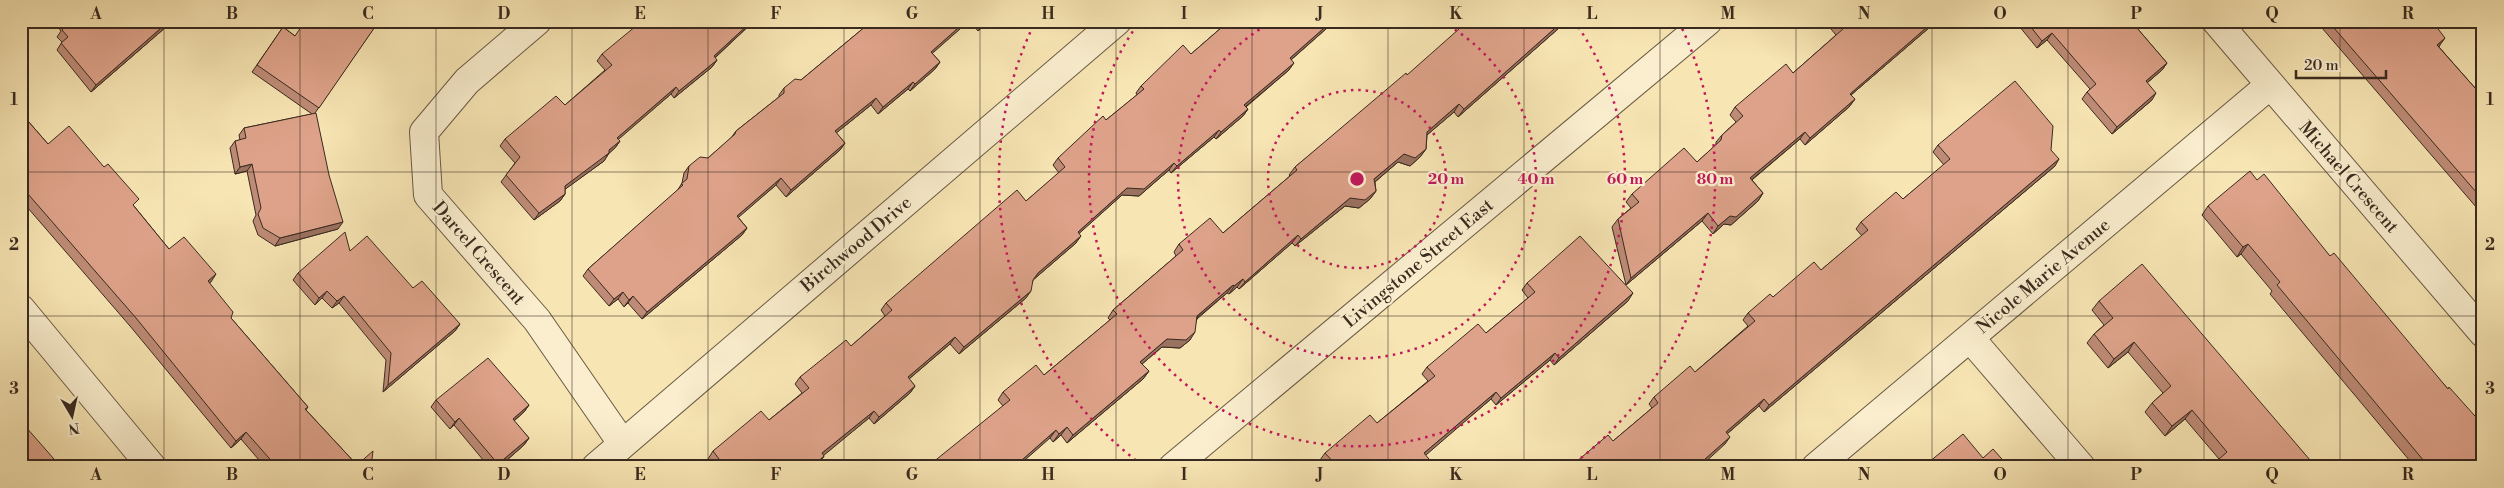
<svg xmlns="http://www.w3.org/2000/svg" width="2504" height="488" font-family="'Libre Bodoni',serif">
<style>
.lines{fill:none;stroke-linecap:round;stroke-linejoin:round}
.minor-casing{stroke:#685944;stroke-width:30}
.minor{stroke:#faeece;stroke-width:28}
.wall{fill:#be8b76;stroke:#392a1f}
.shaded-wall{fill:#9b7160;stroke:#392a1f}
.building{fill:#dda289;stroke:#392a1f}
.grid{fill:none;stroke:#392a1f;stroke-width:1;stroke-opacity:0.55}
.ring{fill:none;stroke:#c2185b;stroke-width:2.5;stroke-dasharray:2.5 5}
.labels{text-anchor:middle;stroke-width:4.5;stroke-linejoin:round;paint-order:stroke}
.street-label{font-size:18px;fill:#392a1f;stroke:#faeece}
.centre{fill:#c2185b;stroke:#faeece;stroke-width:2.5}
.ring-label{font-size:15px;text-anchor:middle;font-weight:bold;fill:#c2185b;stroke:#faeece;stroke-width:4.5;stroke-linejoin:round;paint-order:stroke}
.neatline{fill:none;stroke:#392a1f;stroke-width:2}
.grid-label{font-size:16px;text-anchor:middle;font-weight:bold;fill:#392a1f}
</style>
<rect width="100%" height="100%" fill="#f7e5b3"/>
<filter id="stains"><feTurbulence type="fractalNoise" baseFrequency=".004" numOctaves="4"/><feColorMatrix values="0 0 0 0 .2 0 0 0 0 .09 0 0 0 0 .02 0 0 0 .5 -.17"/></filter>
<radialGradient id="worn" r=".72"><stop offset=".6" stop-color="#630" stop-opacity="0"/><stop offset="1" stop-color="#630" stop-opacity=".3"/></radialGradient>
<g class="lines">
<defs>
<path id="minor" d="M537,21L467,81L424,132L428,195L537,320L622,443
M2216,21L2483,333
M21,309L152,467
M1970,338L2081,467
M596,467L1117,21
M1173,467L1708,21
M1816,467L2270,85"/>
</defs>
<use href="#minor" class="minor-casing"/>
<use href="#minor" class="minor"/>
</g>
<path class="wall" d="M53,21H170L166,27L91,92L57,50L62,42L57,37L61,31Z
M754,21L715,58L717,60L712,67L674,98L671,94L618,139L620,141L615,148L609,153L604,161L565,189V194L560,201L534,220L501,182L515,163L500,146L505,139L565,105L605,70L597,61L602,54Z
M872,21H969L932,53L940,62L935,69L910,91L908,89L878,114L871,105L836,133L845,143L840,150L786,197L776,185L738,217L747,228L742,235L642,319L628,303L624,307L618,299L609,306L583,276L588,269L677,191L682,183L684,173L689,166L708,158L731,138L736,131L779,97V95L784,88L801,80Z
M970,21H989L978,31Z
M1219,21H1335L1291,60L1289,70L1246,107L1248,109L1243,116L1216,139L1214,137L1171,173L1169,170L1139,196L1122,195L1079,233L1076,243L1033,280L1026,298L959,354L950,344L909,379L915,386L910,393L874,424L869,418L823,455L824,456L819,464H712L708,459L713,451L769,420L802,393L795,384L800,377L851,346L885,316L881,310L886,303L1026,201L1059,173L1053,165L1058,158L1106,120L1137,95L1136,93L1141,86L1191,54L1222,27L1219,22Z
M1567,21L1458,117L1454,112L1427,135L1426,149L1420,157L1410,166L1398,162L1375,182L1376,191L1370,199L1359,208L1345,206L1295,246L1292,243L1239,289L1237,287L1229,294L1227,293L1197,319L1190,340L1180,348L1162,347L1142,364L1149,371L1143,379L1067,443L1061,435L1053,442L1050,438L1003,406L998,400L1003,392L1044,375L1110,320L1108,318L1113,310L1176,256L1174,252L1179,244L1223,233L1290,176L1289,175L1295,167L1407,75Z
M1837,21H1937L1851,95L1855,99L1849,107L1805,145L1800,139L1752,180L1763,193L1758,201L1731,225L1724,224L1713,234L1702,221L1626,285L1612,227L1618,219L1631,208L1626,202L1632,194L1697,162L1716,145V142L1722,135L1736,122L1730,115L1735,107L1793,73L1836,35L1831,29Z
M2015,21H2131L2167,63L2162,70L2147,83L2152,100L2112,134L2082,99L2087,92L2090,89L2047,40L2037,48Z
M2316,21H2432L2440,45L2439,47L2483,97V215Z
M283,27L295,36L374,28L315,113L338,229L275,246L258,235L253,221L256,215L247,171L235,174L230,148L235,141L240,140L239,135L244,128L312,114L252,72Z
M21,113L48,144L134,206L169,249L211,282L209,283L231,318L308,407L306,410L357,465L371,467H265L241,439L231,448L130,326L21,200Z
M1938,145L2051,150L2055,166L1764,412L1759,406L1727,434L1725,444L1613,441L1652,408L1649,404L1654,397L1695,372L1748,326L1743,320L1748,313L1773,297L1821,270L1862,236L1856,229L1861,222L1903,199L1944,165L1933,152Z
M2257,180L2330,256L2448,389L2483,467H2415L2270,294L2272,291L2241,254L2237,257L2202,215L2208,206Z
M350,251L413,288L460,324L455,331L383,392L386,360L339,303L332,308L322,298L315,305L293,280L298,273Z
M1527,283L1628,301L1554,365L1550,360L1496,405L1491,399L1425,455L1431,467H1326L1320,460L1325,453L1377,423L1428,381L1422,374L1427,367L1486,333L1528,298L1522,290Z
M2099,301L2316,467L2219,459L2185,419L2165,436L2145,412L2152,403L2163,393L2128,352L2108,368L2087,343L2094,334L2104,325L2092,310Z
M436,400L529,405L524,412L514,421L529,438L524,445L499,467H489L454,425L450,429L431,407Z"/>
<path class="shaded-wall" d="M169,21L166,27L91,92L96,85Z
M379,21H382L373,29Z
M752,21H754L709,63L714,56Z
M966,21H969L926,59L931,52Z
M985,21H989L978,31L983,24Z
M1332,21H1335L1285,65L1290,58Z
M1563,21H1567L1458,117L1464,109Z
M1934,21H1937L1844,101L1850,94Z
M2052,33L2047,40L2037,48L2042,41Z
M2445,38L2440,45L2431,53L2437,45Z
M717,60L712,67L674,98L679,91Z
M940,62L935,69L910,91L915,84Z
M1294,63L1289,70L1239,112L1244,105Z
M2167,63L2162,70L2141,88L2146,81Z
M913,82L908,89L878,114L883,107Z
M676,87L671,94L612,145L617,138Z
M2156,93L2152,100L2112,134L2117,127Z
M876,98L871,105L830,138L835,131Z
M1855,99L1849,107L1805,145L1810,138Z
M1459,104L1454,112L1421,140L1427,132Z
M1248,109L1243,116L1216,139L1221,132Z
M1219,130L1214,137L1171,173L1177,166Z
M1805,132L1800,139L1744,186L1750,178Z
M620,141L615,148L606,156L609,153L604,161L560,193L565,186Z
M845,143L840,150L786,197L791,190Z
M1426,149L1420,157L1410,166L1398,162L1369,187L1374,179L1404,154Z
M2059,159L2055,166L1764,412L1769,405Z
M1174,163L1169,170L1139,196L1122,195L1073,239L1078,232L1127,188Z
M252,164L247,171L235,174L240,167Z
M781,178L776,185L732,223L737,216Z
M1376,191L1370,199L1359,208L1345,206L1295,246L1301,239L1350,198Z
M1763,193L1758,201L1731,225L1724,224L1713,234L1718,226L1730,216Z
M565,194L560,201L534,220L539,213Z
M1708,213L1702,221L1626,285L1631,278Z
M343,222L338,229L275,246L280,238Z
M747,228L742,235L642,319L647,312Z
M1298,235L1292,243L1239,289L1245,282Z
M1081,236L1076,243L1033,280L1028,287L1038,273Z
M2248,244L2241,254L2237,257L2243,247Z
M216,274L211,282L203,288L208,281Z
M1243,279L1237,287L1229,294L1234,286Z
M1233,285L1227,293L1191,323L1197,316Z
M327,291L322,298L315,305L319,298Z
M1031,291L1026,298L959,354L964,347Z
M623,292L618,299L609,306L614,299Z
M1633,293L1628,301L1554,365L1559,358Z
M344,296L339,303L332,308L337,301Z
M633,296L628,303L624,307L629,300Z
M460,324L455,331L383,392L388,385Z
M1195,332L1190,340L1180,348L1162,347L1135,370L1140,362L1167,339Z
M955,337L950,344L903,384L908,377Z
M2134,342L2128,352L2108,368L2114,359Z
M1555,353L1550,360L1496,405L1501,398Z
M1149,371L1143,379L1067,443L1073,435Z
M915,386L910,393L874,424L879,417Z
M1496,392L1491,399L1419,461L1424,453Z
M1764,399L1759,406L1721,439L1726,432Z
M529,405L524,412L508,426L513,419Z
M2192,410L2185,419L2165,436L2172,426Z
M874,411L869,418L817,461L822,453Z
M459,418L454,425L450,429L455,422Z
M1067,427L1061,435L1053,442L1059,434Z
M1056,430L1050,438L1017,467H1014Z
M246,432L241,439L231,448L236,441Z
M1730,437L1725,444L1700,467H1696Z
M529,438L524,445L499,467H497L498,464Z
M824,456L819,464L815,467H813Z"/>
<path class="building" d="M64,21H169L96,85L61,43L68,37L62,30L67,25Z
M305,21H379L319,108L257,65L283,27L295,36Z
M642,21H752L714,56L717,60L679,91L676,87L617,138L620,141L609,150V153L565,186V194L539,213L506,175L520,157L505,139L556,96L565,105L612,65L602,54Z
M872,21H966L931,52L940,62L915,84L913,82L883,107L876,98L835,131L845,143L791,190L781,178L737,216L747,228L647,312L633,296L629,300L623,292L614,299L588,269L683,185L681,184L687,179L689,166L700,157L708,158L735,134L736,131L784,93V88L795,79L801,80Z
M1229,21H1332L1290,58L1294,63L1244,105L1248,109L1221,132L1219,130L1177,166L1174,163L1144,189L1127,188L1078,232L1081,236L1038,273L1033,280L1031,291L964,347L955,337L908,377L915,386L879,417L874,411L822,453L824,456L814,465V467H708L719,459L713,451L761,411L769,420L809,388L800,377L846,340L851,346L892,310L886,303L1017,190L1026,201L1065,167L1058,158L1103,116L1106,120L1144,89L1141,86L1183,45L1191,54Z
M1468,21H1563L1464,109L1459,104L1427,132L1426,149L1415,158L1404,154L1374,179L1376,191L1365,200L1350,198L1301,239L1298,235L1245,282L1243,279L1234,286L1233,285L1197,316L1195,332L1186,340L1167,339L1140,362L1149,371L1073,435L1067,427L1059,434L1056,430L1014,467H927L1010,400L1003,392L1036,365L1044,375L1117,314L1113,310L1183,250L1179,244L1210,218L1223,233L1297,170L1295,167L1406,73L1407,75Z
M1837,21H1934L1850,94L1855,99L1810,138L1805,132L1750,178L1763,193L1736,217L1730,216L1718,226L1708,213L1631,278L1618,219L1639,202L1632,194L1684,148L1697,162L1721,140L1722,135L1743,116L1735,107L1786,64L1793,73L1843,29Z
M2026,21H2131L2167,63L2146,81L2156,93L2117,127L2087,92L2096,84L2052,33L2042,41Z
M2328,21H2432L2445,38L2437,45L2483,97V200Z
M2015,81L2053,126L2051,150L2059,159L1769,405L1764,399L1726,432L1730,437L1696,467H1570L1608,435L1613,441L1658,403L1654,397L1690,366L1695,372L1755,321L1748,313L1770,294L1773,297L1814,262L1821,270L1868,230L1861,222L1896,192L1903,199L1950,159L1938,145Z
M21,113L48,144L69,126L104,167L108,164L139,199L133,205L169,249L184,237L216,274L208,281L233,312L231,318L308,407L305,409L357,465L373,451L371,467H275L276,466L246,432L236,441L136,318L21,186Z
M316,113L329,175L343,222L280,238L263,228L258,214L261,208L252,164L240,167L235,141L246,138L244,128Z
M2250,171L2257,180L2264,174L2330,256L2334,253L2448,389L2449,387L2483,425V467H2429L2277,285L2280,282L2248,244L2243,247L2208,206Z
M345,232L350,251L367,236L413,288L422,281L460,324L388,385L391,353L344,296L337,301L327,291L319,298L298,273Z
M1580,236L1633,293L1559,358L1555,353L1501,398L1496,392L1424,453L1433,464L1430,467H1338L1325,453L1370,415L1377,423L1435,376L1427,367L1478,324L1486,333L1535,292L1527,283Z
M2142,264L2316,467H2210L2227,452L2192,410L2172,426L2152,403L2171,386L2134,342L2114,359L2094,334L2113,318L2099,301Z
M488,358L529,405L513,419L529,438L498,464L459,418L455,422L436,400Z
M21,417L28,424L25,426L61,467H21Z
M1963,434L1983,458L1993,449L2009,467H1923Z"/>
<path class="grid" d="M164,21V467M300,21V467M436,21V467M572,21V467M708,21V467M844,21V467M980,21V467M1116,21V467M1252,21V467M1388,21V467M1524,21V467M1660,21V467M1796,21V467M1932,21V467M2068,21V467M2204,21V467M2340,21V467M21,172H2483M21,316H2483"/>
<g class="ring">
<circle cx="1357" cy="179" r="89"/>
<path d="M1442 22A179 179 0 1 1 1272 22"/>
<path d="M1574 21A268 268 0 1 1 1140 21"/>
<path d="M1142 465A358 358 0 0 1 1035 22M1679 22A358 358 0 0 1 1572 465"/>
</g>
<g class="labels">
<g class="street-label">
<text transform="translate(2349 177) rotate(49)" y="6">Michael Crescent</text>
<text transform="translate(856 244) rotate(-40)" y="6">Birchwood Drive</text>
<text transform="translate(479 253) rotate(49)" y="6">Darcel Crescent</text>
<text transform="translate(1418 263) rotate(-40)" y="6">Livingstone Street East</text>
<text transform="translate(2043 276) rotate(-40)" y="6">Nicole Marie Avenue</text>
</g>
</g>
<circle cx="1357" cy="179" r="8" class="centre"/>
<g class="ring-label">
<text x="1446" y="184">20 m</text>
<text x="1536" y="184">40 m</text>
<text x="1625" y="184">60 m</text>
<text x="1715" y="184">80 m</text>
</g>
<rect width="2504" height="488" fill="none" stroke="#f7e5b3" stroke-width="55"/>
<g transform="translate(72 416) rotate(171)" stroke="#faeece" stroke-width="4" paint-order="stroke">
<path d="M0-4L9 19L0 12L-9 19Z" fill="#392a1f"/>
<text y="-8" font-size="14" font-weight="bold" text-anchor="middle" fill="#392a1f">N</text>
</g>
<path d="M2296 70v8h90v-8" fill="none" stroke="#392a1f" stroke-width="2.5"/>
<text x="2304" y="70" font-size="15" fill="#392a1f" stroke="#faeece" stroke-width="4" paint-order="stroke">20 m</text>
<rect x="28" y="28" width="2448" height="432" class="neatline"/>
<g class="grid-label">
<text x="96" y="19">A</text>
<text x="232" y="19">B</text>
<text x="368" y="19">C</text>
<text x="504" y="19">D</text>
<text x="640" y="19">E</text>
<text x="776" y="19">F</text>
<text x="912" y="19">G</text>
<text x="1048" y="19">H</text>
<text x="1184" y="19">I</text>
<text x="1320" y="19">J</text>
<text x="1456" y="19">K</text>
<text x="1592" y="19">L</text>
<text x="1728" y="19">M</text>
<text x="1864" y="19">N</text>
<text x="2000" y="19">O</text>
<text x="2136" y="19">P</text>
<text x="2272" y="19">Q</text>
<text x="2408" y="19">R</text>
<text x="14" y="105">1</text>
<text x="2490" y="105">1</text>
<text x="14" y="250">2</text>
<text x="2490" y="250">2</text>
<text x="14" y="394">3</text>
<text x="2490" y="394">3</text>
<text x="96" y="480">A</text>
<text x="232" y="480">B</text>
<text x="368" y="480">C</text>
<text x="504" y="480">D</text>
<text x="640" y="480">E</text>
<text x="776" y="480">F</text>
<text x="912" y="480">G</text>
<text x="1048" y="480">H</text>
<text x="1184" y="480">I</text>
<text x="1320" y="480">J</text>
<text x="1456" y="480">K</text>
<text x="1592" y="480">L</text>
<text x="1728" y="480">M</text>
<text x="1864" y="480">N</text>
<text x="2000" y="480">O</text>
<text x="2136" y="480">P</text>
<text x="2272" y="480">Q</text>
<text x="2408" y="480">R</text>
</g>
<rect width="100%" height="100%" filter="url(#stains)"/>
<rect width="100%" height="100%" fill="url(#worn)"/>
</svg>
